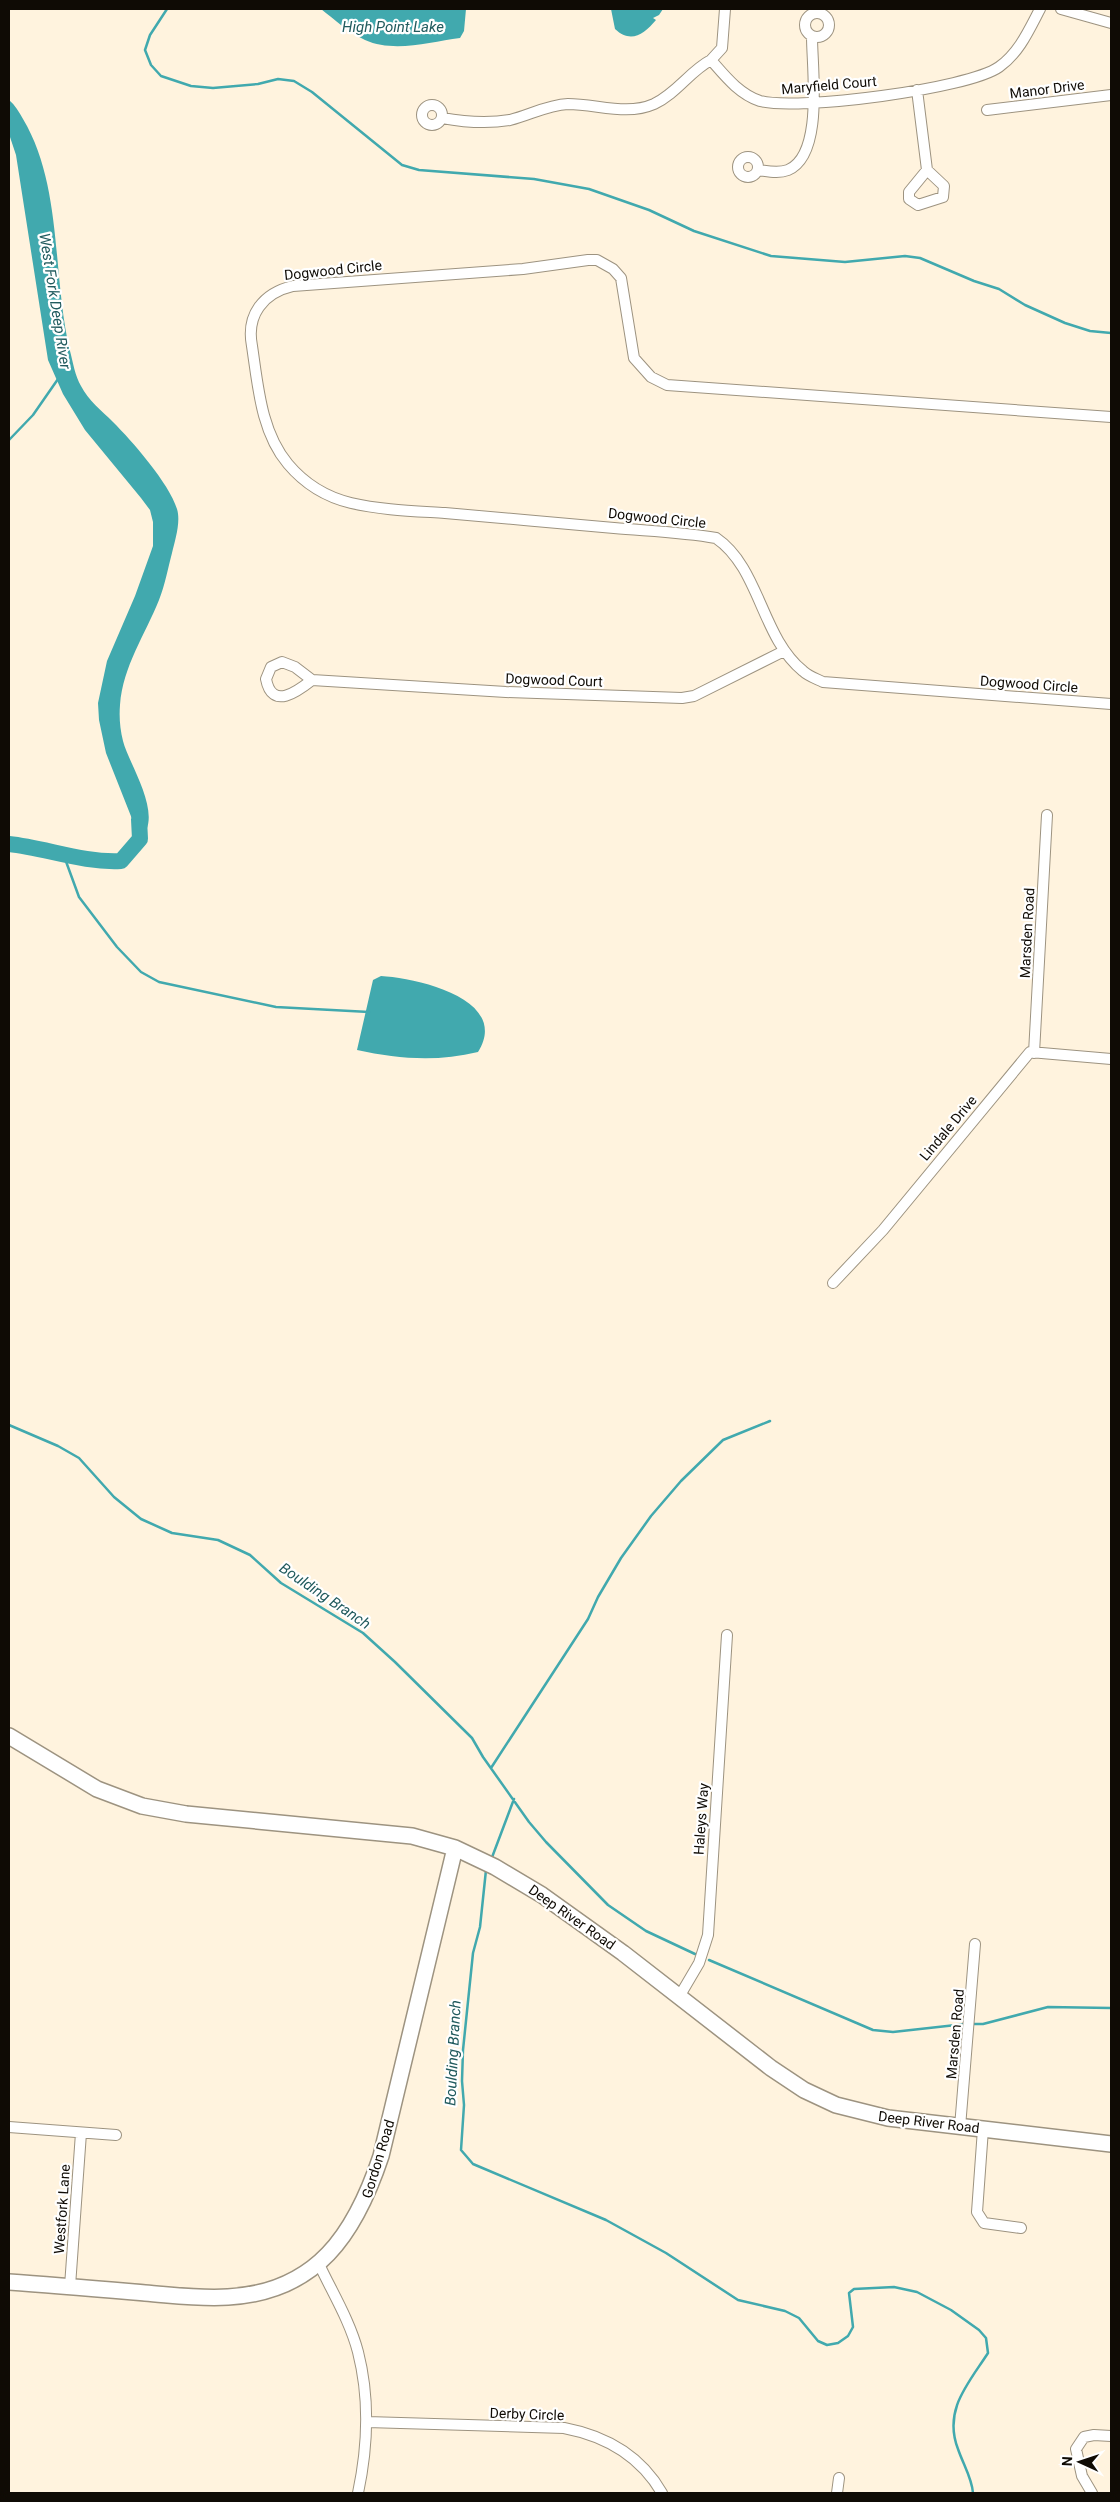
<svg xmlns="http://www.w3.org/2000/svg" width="1120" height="2502" font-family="Roboto,sans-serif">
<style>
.water{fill:#41a9ae}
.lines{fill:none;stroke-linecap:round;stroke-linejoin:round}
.stream{stroke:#41a9ae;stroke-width:2.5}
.river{stroke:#41a9ae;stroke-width:16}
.street-casing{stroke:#9d9380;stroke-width:12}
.secondary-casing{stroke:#9d9380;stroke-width:18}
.street{stroke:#fff;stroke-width:10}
.secondary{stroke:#fff;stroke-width:15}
.labels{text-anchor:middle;stroke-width:4.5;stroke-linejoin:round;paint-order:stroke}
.street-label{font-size:14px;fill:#0f0b05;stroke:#fff}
.water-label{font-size:15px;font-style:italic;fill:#215b5e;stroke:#fff}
</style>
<rect width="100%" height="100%" fill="#fff3de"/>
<path class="water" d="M321,9H466L464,31L460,38C430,42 394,53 365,40C348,32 335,20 321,9Z
M611,9H663L659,15L653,18L656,20C644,34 631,44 615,29Z
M9,100C15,105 19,112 23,119C63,186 52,277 70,351C73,362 75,376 81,386C88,400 102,411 113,422C132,441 169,483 177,509C181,522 175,540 172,553C168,568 165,585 159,600C145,635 123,666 120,705C119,717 120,729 123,741C129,765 165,816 140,839L106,753L99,720L98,703L107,661L135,596L153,546V522L150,510L141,498L85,430L63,394L48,360L16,155L9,134Z
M381,976C417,978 511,999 478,1052C437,1062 398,1059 357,1050L373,980Z"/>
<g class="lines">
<path class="stream" d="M167,9L150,35L145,50L151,65L161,76L191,86L213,88L258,84L278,79L294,81L312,92L402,165L419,170L534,179L589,189L649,210L694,231L771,256L845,262L905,256L920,258L974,281L999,289L1025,305L1065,323L1090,331L1111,333
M9,440L33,415L58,379
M64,856L79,897L117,947L141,972L159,982L276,1007L369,1012
M9,1425L58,1446L79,1458L114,1497L141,1519L172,1533L218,1540L250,1555L281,1583L363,1633L395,1662L472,1738L483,1757L529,1822L546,1842L608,1905L646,1931L695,1954
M491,1768L588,1619L598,1597L621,1558L651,1516L681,1481L723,1440L770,1421
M491,1860L514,1799
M486,1870L480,1927L473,1953L463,2050L462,2081L464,2105L461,2150L473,2164L606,2220L666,2253L738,2300L785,2311L799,2318L818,2341L827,2345L838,2343L848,2336L853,2327L849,2293L854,2289L894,2287L917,2292L951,2310L979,2330L986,2338L988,2353C968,2384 943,2410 958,2449C963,2464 972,2478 973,2493
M709,1960L873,2030L893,2032L965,2024
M970,2024H983L1048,2007L1111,2008"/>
<path class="river" d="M9,844C46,848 83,863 121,861L140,839L139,819"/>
<defs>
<path id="street" d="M1061,9L1111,23
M805 25a12 12 0 1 1 24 0a12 12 0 1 1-24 0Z
M711,60L722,48L725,9
M917,90L927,170L944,186L943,197L918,205L909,199V192L927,170
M422 115a10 10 0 1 1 20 0a10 10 0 1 1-20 0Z
M987,110L1111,95
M442,118C464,122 487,124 510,120C530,115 547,105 568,104C597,104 627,116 654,104C677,93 690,71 711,60C725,76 739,94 760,101C797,111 968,89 999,67C1019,53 1029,30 1040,9
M738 167a10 10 0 1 1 20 0a10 10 0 1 1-20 0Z
M758,170C767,171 778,174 788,170C824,155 812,69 812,37
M1111,417L667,385L651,377L634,358L621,278L613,269L597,260H588L523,269L293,286C263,293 246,315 252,346C258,386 261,432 288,464C304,483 326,497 351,503C381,510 414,511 445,513C501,518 558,523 614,528C648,531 682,532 716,538C760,568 761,637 803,671C808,676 817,679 823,682L1111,704
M312,680L295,667L282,662L271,667L266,679C272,711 298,691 312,680L506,692L682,698L694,696L784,651
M1034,1053L1047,815
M833,1283L883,1230L1030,1052L1111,1059
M679,1997L699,1963L708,1935L727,1635
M9,2127L116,2135
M960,2127L975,1944
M983,2129L977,2212L984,2223L1021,2228
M319,2264C332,2292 350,2321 358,2352C370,2399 368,2446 358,2493
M70,2286L81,2133
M367,2422L564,2428C606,2436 640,2455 662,2493
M837,2493L839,2478
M1092,2493L1082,2476L1076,2449L1084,2437L1094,2435L1111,2436"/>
<path id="secondary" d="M9,1736L97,1789L142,1806L186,1814L412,1836L455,1848L495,1867L542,1895L623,1953L771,2068L804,2090L836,2105L888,2118L1111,2144
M9,2282C54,2285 99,2289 145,2293C172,2295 200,2299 228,2297C317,2292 355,2234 381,2156L455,1848"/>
</defs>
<use href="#street" class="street-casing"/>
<use href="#secondary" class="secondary-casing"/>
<use href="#street" class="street"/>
<use href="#secondary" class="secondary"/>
</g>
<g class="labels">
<g class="street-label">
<text transform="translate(829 85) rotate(-5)" y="5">Maryfield Court</text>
<text transform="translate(1047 89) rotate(-7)" y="5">Manor Drive</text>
<text transform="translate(333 270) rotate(-6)" y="5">Dogwood Circle</text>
<text transform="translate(657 518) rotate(6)" y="5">Dogwood Circle</text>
<text transform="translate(554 680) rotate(2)" y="5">Dogwood Court</text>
<text transform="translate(1029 684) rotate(4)" y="5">Dogwood Circle</text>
<text transform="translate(1027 933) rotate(-87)" y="5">Marsden Road</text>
<text transform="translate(948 1128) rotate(-50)" y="5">Lindale Drive</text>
<text transform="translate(701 1819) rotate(-86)" y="5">Haleys Way</text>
<text transform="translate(572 1917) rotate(35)" y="5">Deep River Road</text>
<text transform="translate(955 2034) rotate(-85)" y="5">Marsden Road</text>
<text transform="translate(929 2122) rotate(7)" y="5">Deep River Road</text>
<text transform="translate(378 2159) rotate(-73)" y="5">Gordon Road</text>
<text transform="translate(62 2209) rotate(-86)" y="5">Westfork Lane</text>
<text transform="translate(527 2414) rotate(2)" y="5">Derby Circle</text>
</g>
<g class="water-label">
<text x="393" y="32">High Point Lake</text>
<text transform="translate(55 301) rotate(81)" y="5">West Fork Deep River</text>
<text transform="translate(325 1596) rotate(34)" y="5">Boulding Branch</text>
<text transform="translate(453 2053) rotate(-87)" y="5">Boulding Branch</text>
</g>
</g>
<rect width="1120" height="2502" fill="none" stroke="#0f0b05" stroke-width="20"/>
<g transform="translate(1080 2462) rotate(273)" stroke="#ffffff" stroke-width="4" paint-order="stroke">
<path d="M0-4L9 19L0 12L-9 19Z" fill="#0f0b05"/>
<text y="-8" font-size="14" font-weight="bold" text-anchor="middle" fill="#0f0b05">N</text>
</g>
</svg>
